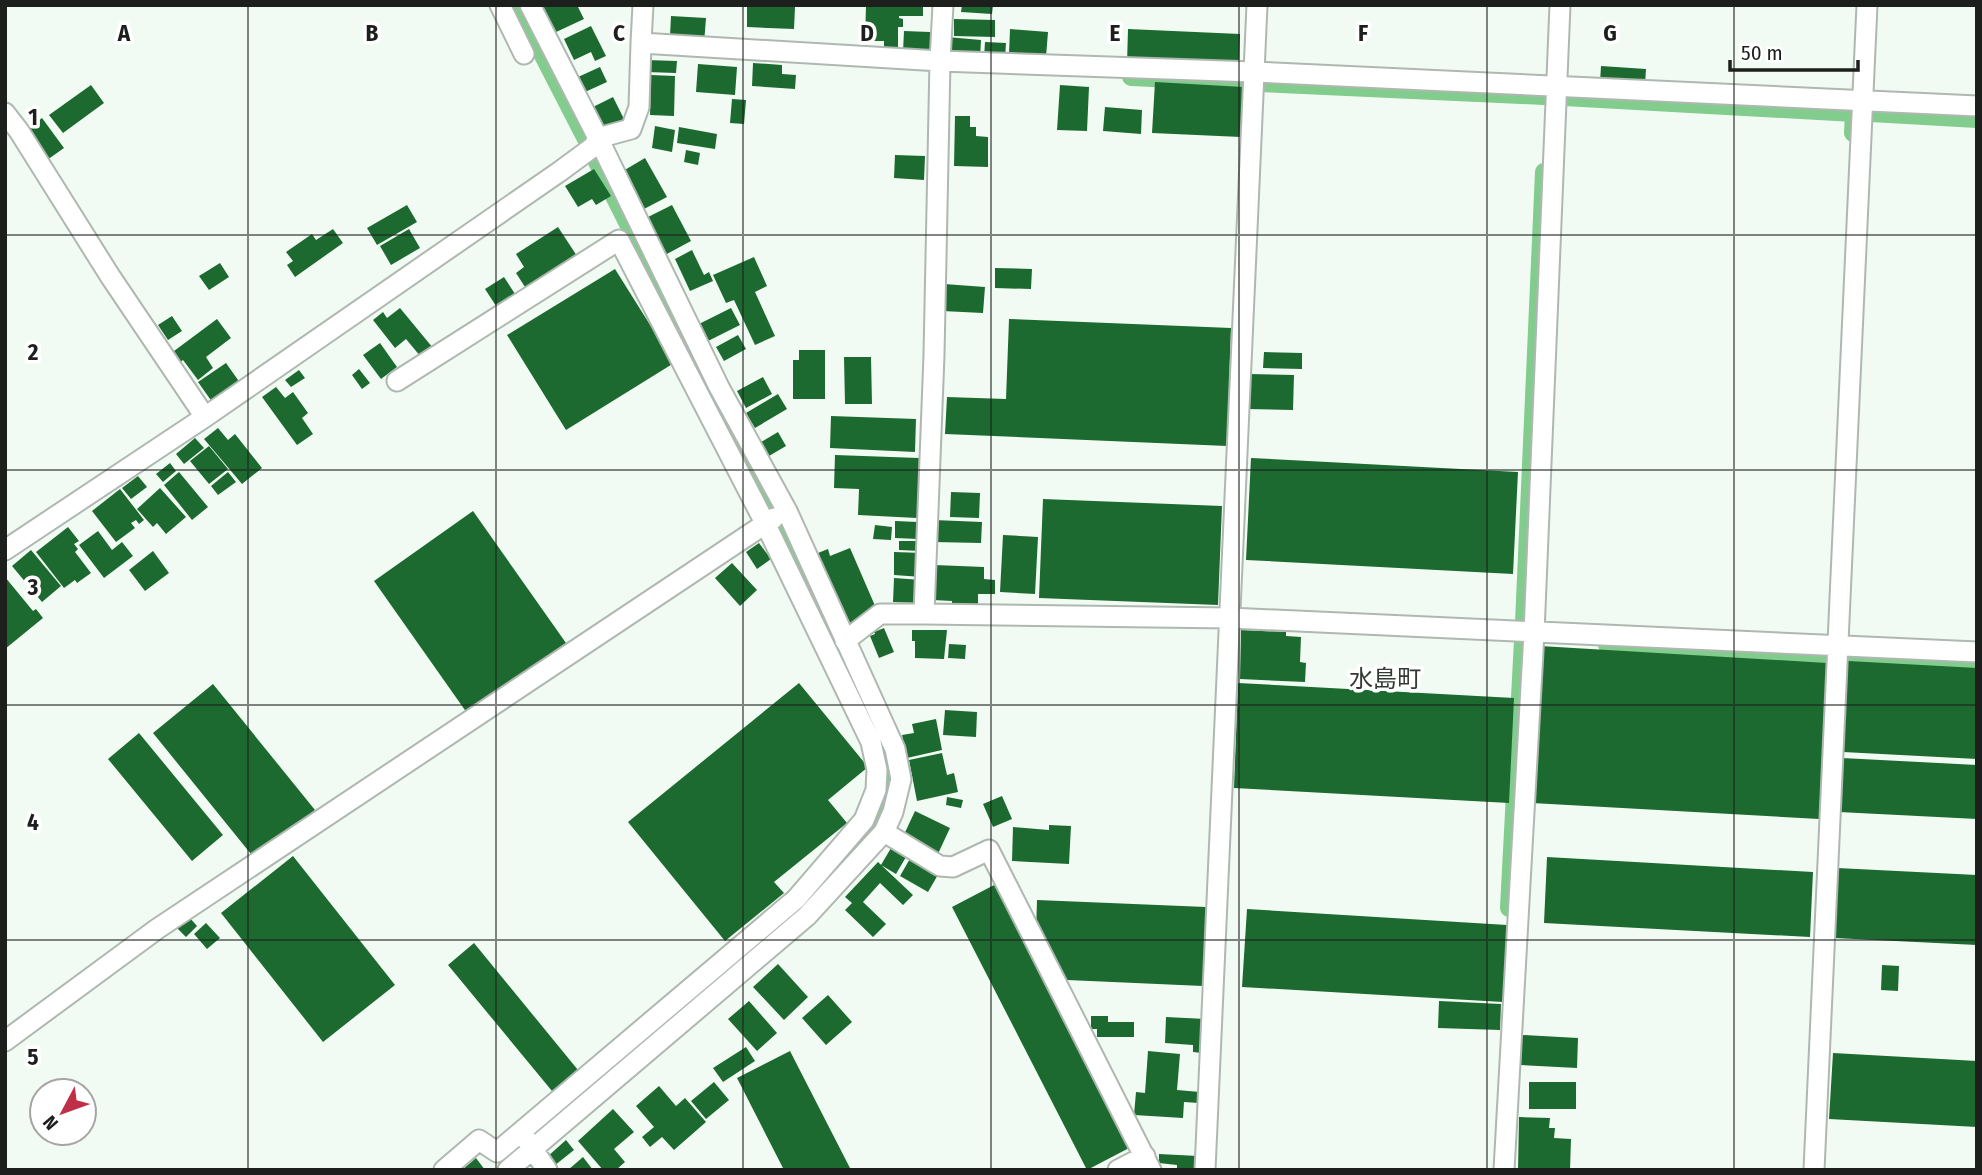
<svg xmlns="http://www.w3.org/2000/svg" width="1982" height="1175" font-family="'Fira Sans Condensed','Noto Sans JP',sans-serif">
<style>
.lines{fill:none;stroke-linecap:round;stroke-linejoin:round}
.canal{stroke:#82cc8d;stroke-width:18}
.building{fill:#1d6a30}
.street-casing{stroke:#afb8b0;stroke-width:23}
.street{stroke:#fff;stroke-width:19}
.grid{fill:none;stroke:#1c1f1c;stroke-width:2;stroke-opacity:0.55}
.labels{text-anchor:middle;stroke-width:7;stroke-linejoin:round;paint-order:stroke}
.quarter-label{font-size:24px;fill:#333a34;stroke:#fff}
.grid-label{font-size:23px;text-anchor:middle;font-weight:bold;fill:#1c1f1c;stroke:#fff;stroke-width:7;stroke-linejoin:round;paint-order:stroke}
</style>
<rect width="100%" height="100%" fill="#f2fbf3"/>
<g class="lines">
<path class="canal" d="M517,5L589,145
M1131,77L1241,82
M1259,83L1544,96
M1564,97L1854,113L1853,133
M1871,113L1977,119
M597,162L676,320
M710,389L846,662
M1524,623L1544,172
M1607,645L1828,657
M1844,657L1977,663
M835,873C869,833 900,805 886,748
M1509,908L1523,640"/>
</g>
<path class="building" d="M546,5H577L584,19L554,33L542,7Z
M760,5L795,7L794,29L747,27V6Z
M866,5H923V16H899V18L903,19V27H898V53H884V41H865Z
M962,5H993L992,14L961,12Z
M671,16L706,18L704,44L670,36Z
M954,19L995,20V37L954,36Z
M591,26L606,56L595,61L591,52L574,60L564,39Z
M1010,29L1048,32L1046,57L1009,54Z
M1128,29L1240,34L1239,69L1127,64Z
M904,31L930,32V53L903,52Z
M947,37L981,40L980,59L946,56Z
M985,42L1006,43L1005,59L984,58Z
M646,60L677,61L676,73L646,72Z
M753,63L782,65V74L796,75L795,89L752,86Z
M698,64L737,67L735,95L696,92Z
M1601,66L1646,69L1645,85L1600,82Z
M600,67L607,82L585,92L578,77Z
M651,75L675,76L674,116L650,115Z
M1155,82L1243,87L1241,137L1152,133Z
M91,85L104,103L63,133L49,115Z
M1060,85L1089,87L1087,131L1057,130Z
M613,97L627,125L599,132L593,120L599,117L593,107Z
M732,99L746,100L744,124L730,123Z
M1105,107L1142,110L1141,134L1103,131Z
M955,116H970V127H976V136L988,137V167L954,166Z
M42,118L64,148L47,160L26,130Z
M655,126L675,130L672,152L652,148Z
M679,127L717,134L715,149L677,143Z
M686,150L700,153L698,165L684,162Z
M895,155L925,156L924,180L894,178Z
M645,158L667,197L644,209L623,171Z
M594,169L611,196L596,205L592,199L578,207L565,186Z
M407,205L417,222L377,245L367,228Z
M672,205L691,241L665,255L646,218Z
M558,227L579,259L554,276L550,271L525,287L516,273L524,267L516,254Z
M333,229L343,243L295,277L287,265L293,261L286,252L312,234L316,240Z
M409,229L420,248L391,265L380,246Z
M692,250L704,275L709,272L713,281L690,291L675,259Z
M754,257L767,286L755,292L775,336L755,345L734,300L726,303L713,275Z
M220,263L229,277L209,290L199,276Z
M995,268L1032,269L1031,289L995,288Z
M615,269L674,363L566,430L507,335Z
M504,277L517,297L498,309L485,289Z
M944,284L985,287L983,313L942,311Z
M400,308L433,348L421,357L406,339L395,348L373,320L383,312L387,318Z
M731,308L740,325L708,341L699,324Z
M172,316L182,331L168,340L158,325Z
M217,319L231,338L206,357L213,368L198,380L183,360L178,364L170,354Z
M1009,319L1231,328L1227,446L945,434L947,397L1006,399Z
M738,335L746,349L724,361L716,347Z
M380,343L397,367L381,379L363,355Z
M799,350H825V399H793V360H799Z
M1264,352L1302,353V369L1263,368Z
M844,357H871L872,404H845Z
M226,363L243,387L215,406L198,382Z
M359,369L370,383L362,389L352,375Z
M299,370L305,378L291,387L285,380Z
M1249,374L1294,375L1293,410L1248,409Z
M763,377L772,394L746,408L737,391Z
M276,387L285,398L293,392L308,413L302,418L313,434L297,445L262,397Z
M778,394L787,409L755,428L746,413Z
M831,416L916,419L915,452L830,448Z
M218,428L228,440L235,434L262,468L242,484L204,439Z
M778,432L786,446L769,456L761,442Z
M195,438L204,448L184,464L176,454Z
M209,446L228,469L209,484L190,461Z
M835,455L919,458L917,518L858,515L859,489L834,488Z
M1251,458L1518,472L1513,574L1246,560Z
M170,463L176,471L163,482L156,474Z
M179,472L208,507L192,520L164,485Z
M228,472L236,482L218,495L211,486Z
M138,476L147,487L131,499L122,488Z
M160,488L186,517L166,534L157,523L153,527L137,509Z
M120,489L144,520L139,524L136,520L131,523L135,528L116,542L92,511Z
M951,492L980,493L979,518L950,517Z
M1043,499L1222,506L1218,605L1039,598Z
M473,511L566,643L467,713L374,581Z
M934,520L982,522L981,543L933,542Z
M895,521L918,522V539L895,538Z
M875,525L892,527L891,540L873,539Z
M68,527L79,541L74,544L78,549L75,552L91,573L77,583L75,580L64,588L36,552Z
M98,531L112,550L122,542L133,556L104,578L79,545Z
M1003,535L1038,537L1035,594L1000,592Z
M899,541H921V551L899,550Z
M759,543L771,559L757,569L746,552Z
M850,548L876,608L851,626L818,553L828,549L830,556Z
M31,550L61,586L42,602L12,566Z
M153,551L169,573L145,591L129,570Z
M894,552L923,553L922,577L894,575Z
M732,563L757,590L740,606L715,578Z
M934,565L984,567V579L995,580V594H978V605L952,604V601L933,600Z
M5,577L33,611L36,609L43,618L5,649Z
M894,578L922,580L921,603L893,602Z
M884,628L894,652L879,658L870,636L875,634L874,632Z
M912,630H947L944,659L915,658V641H912Z
M1241,630L1286,632V636L1301,637L1300,662L1306,663L1305,682L1240,679Z
M949,644L966,645L965,659L948,658Z
M1540,646L1827,663L1819,819L1532,803Z
M1848,661L1977,668V759L1843,752Z
M799,683L868,767L828,800L847,823L774,882L784,893L725,941L628,822Z
M1238,683L1514,698L1509,803L1234,788Z
M213,684L315,810L255,859L153,733Z
M945,710L977,712L976,737L943,735Z
M936,719L942,750L907,758L902,735L914,733L912,724Z
M139,733L223,835L192,861L108,759Z
M942,753L947,775L954,773L958,792L917,801L909,760Z
M1842,758L1977,765V819L1839,812Z
M1002,796L1012,819L993,827L983,804Z
M947,797L963,800L961,808L946,805Z
M915,811L950,828L936,858L901,841Z
M1049,825L1071,826L1069,864L1012,861L1013,827L1049,830Z
M891,848L906,857L896,874L881,865Z
M293,856L395,985L323,1042L221,913Z
M911,857L939,873L928,892L900,876Z
M1547,857L1813,872L1810,937L1544,923Z
M878,862L913,895L903,905L880,883L863,902L886,924L873,937L845,910L852,903L845,897Z
M1837,868L1977,875V945L1834,938Z
M996,884L1131,1147L1087,1170L952,907Z
M1037,900L1206,907L1203,986L1067,980L1036,932Z
M1247,909L1507,925L1503,1002L1242,987Z
M189,917L197,926L186,937L177,928Z
M206,923L220,938L207,949L194,934Z
M474,943L578,1070L552,1091L448,965Z
M778,964L808,997L784,1020L753,987Z
M1882,965L1899,966L1898,991L1881,990Z
M828,995L852,1022L826,1045L802,1018Z
M749,1001L777,1033L757,1051L728,1019Z
M1439,1001L1501,1004L1500,1030L1438,1028Z
M1091,1016H1108V1022H1134V1037H1097V1029H1091Z
M1166,1017L1206,1019L1202,1053L1193,1052V1045L1165,1043Z
M1522,1035L1578,1038L1577,1068L1521,1065Z
M746,1047L755,1061L723,1082L713,1068Z
M790,1051L851,1170H784L737,1078Z
M1148,1051L1180,1054L1177,1090L1200,1092L1199,1103L1184,1102L1183,1118L1134,1115L1136,1092L1145,1093Z
M1833,1053L1977,1061V1127L1829,1119Z
M714,1082L729,1100L706,1119L691,1101Z
M1529,1082H1576V1109H1529Z
M659,1086L676,1106L685,1098L706,1122L674,1150L662,1137L650,1147L642,1137L654,1127L636,1106Z
M613,1109L634,1132L614,1149L625,1162L616,1170H603L578,1141Z
M1519,1117L1550,1118L1549,1128H1555L1554,1138L1571,1139L1570,1170H1518Z
M566,1140L574,1150L554,1166L547,1157Z
M1159,1154L1198,1156L1197,1170L1177,1169V1165L1159,1163Z
M583,1157L593,1170H568Z
M476,1158L485,1170H462Z"/>
<g class="lines">
<defs>
<path id="street" d="M500,5L524,54
M641,43L643,5
M5,113L19,131L110,276L205,417
M397,381L619,240L765,523L871,742L877,770L876,790L864,820L796,899L497,1152L479,1140L444,1170
M5,550L205,417L559,172L593,147L598,138L631,129L639,107L641,43L940,61L1254,72L1977,106
M924,614L934,355L940,61L943,5
M845,641L880,614H924L1230,618L1977,652
M884,832L940,866L953,867L989,850L1151,1170
M5,1041L157,929L774,518
M526,1139L547,1170
M508,1170L807,916L884,832L893,812L901,779L895,749L787,511L719,387L598,138L530,5
M1118,1170L1145,1156
M1205,1170L1257,5
M1504,1170L1534,633L1560,5
M1814,1170L1867,5"/>
</defs>
<use href="#street" class="street-casing"/>
<use href="#street" class="street"/>
</g>
<path class="grid" d="M248,5V1170M496,5V1170M743,5V1170M991,5V1170M1239,5V1170M1487,5V1170M1734,5V1170M5,235H1977M5,470H1977M5,705H1977M5,940H1977"/>
<g class="labels">
<g class="quarter-label">
<text x="1385" y="687">水島町</text>
</g>
</g>
<g class="grid-label">
<text x="124" y="41">A</text>
<text x="372" y="41">B</text>
<text x="619" y="41">C</text>
<text x="867" y="41">D</text>
<text x="1115" y="41">E</text>
<text x="1363" y="41">F</text>
<text x="1610" y="41">G</text>
<text x="33" y="125">1</text>
<text x="33" y="360">2</text>
<text x="33" y="595">3</text>
<text x="33" y="830">4</text>
<text x="33" y="1065">5</text>
</g>
<rect width="1982" height="1175" fill="none" stroke="#1c1f1c" stroke-width="14"/>
<g transform="translate(63 1112) rotate(229)"><circle r="33" fill="#ffffff" stroke="#a4a5a4" stroke-width="2"/>
<path d="M0-5L12 26L0 18L-12 26Z" fill="#bf2f47"/>
<text y="-10" font-size="19" font-weight="bold" text-anchor="middle" fill="#1c1f1c">N</text>
</g>
<path d="M1730 60v10h128v-10" fill="none" stroke="#1c1f1c" stroke-width="3.5"/>
<text x="1741" y="60" font-size="21" fill="#1c1f1c" stroke="#ffffff" stroke-width="5" paint-order="stroke">50 m</text>
</svg>
